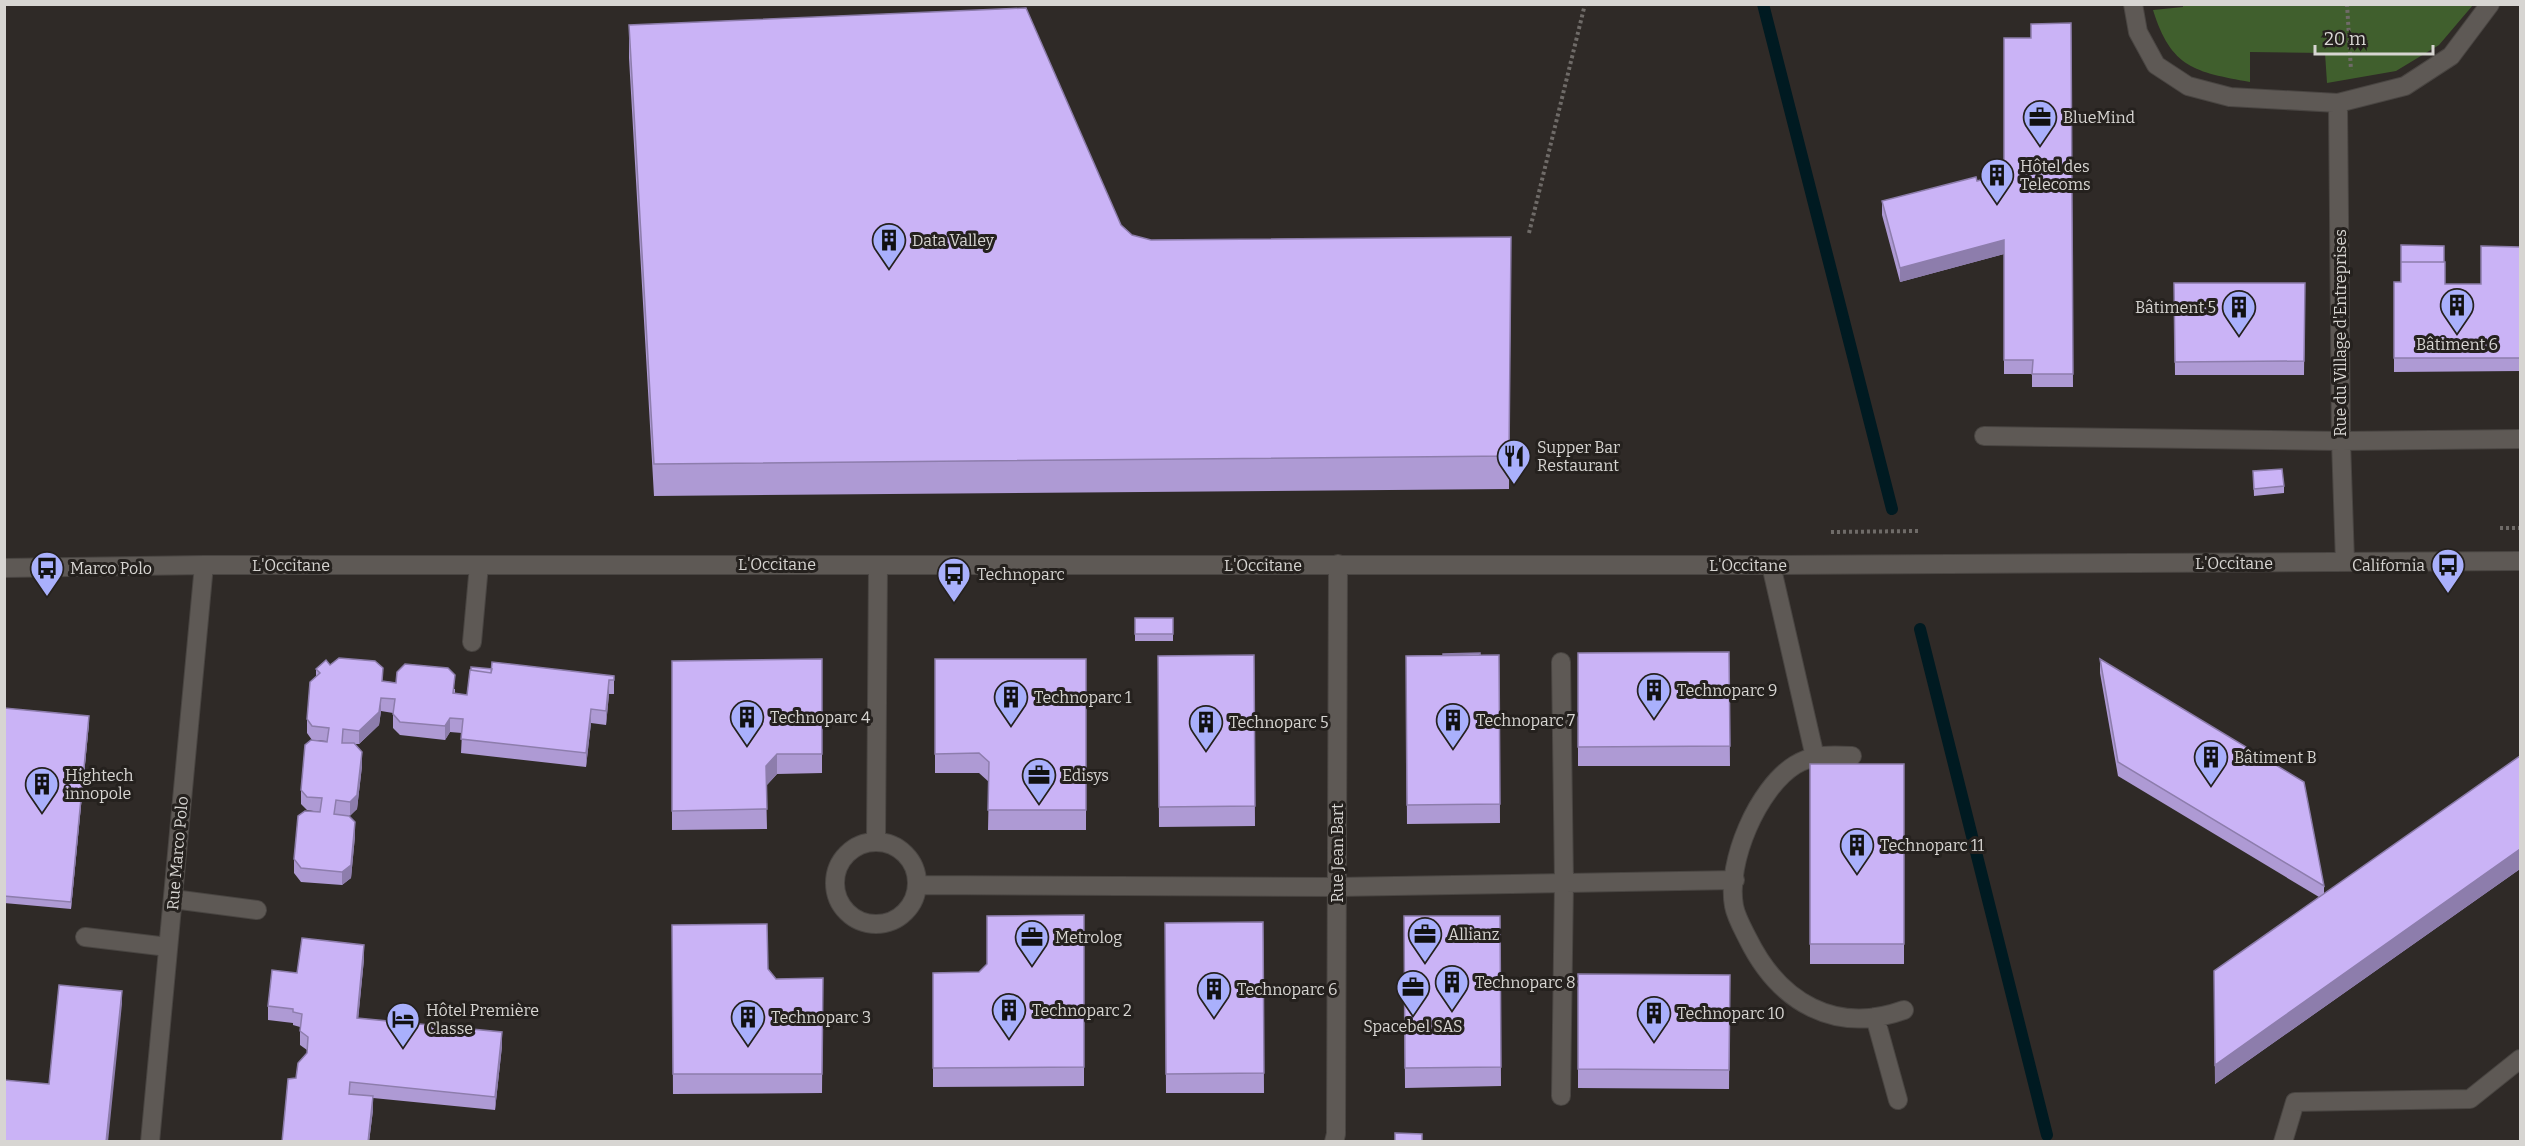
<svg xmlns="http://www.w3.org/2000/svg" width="2525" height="1146" font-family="Bitter,serif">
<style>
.green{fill:#405f2d}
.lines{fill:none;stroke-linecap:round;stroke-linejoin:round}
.stream{stroke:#001a21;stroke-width:12}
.minor-casing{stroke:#494542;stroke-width:20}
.path{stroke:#6f6b68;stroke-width:4;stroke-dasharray:3 3;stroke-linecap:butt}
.minor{stroke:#5e5955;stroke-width:18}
.wall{fill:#ae9ad4}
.shaded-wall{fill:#8d7dac}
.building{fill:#cab3f6;stroke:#8d7dac;stroke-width:1.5}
.labels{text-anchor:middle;stroke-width:6;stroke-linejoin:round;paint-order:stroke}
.poi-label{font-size:16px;fill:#d7d5d2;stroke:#25211e;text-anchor:start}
.street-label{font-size:16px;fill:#d7d5d2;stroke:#25211e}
</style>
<rect width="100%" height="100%" fill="#2f2a27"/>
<path class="green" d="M2183,4H2473V5L2439,45L2396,71L2327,83L2325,53L2250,52V82C2195,72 2171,68 2153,10L2183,7Z"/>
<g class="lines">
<path class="stream" d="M1763,4L1892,509
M1920,629L2047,1135"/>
<defs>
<path id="minor" d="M2133,4L2138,32L2156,65L2188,86L2230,97L2338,103L2405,86L2451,56L2490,4
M2338,103L2341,441L2345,562
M1984,436L2341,441L2520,439
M1771,565L1815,757
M4,568L204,565H1771L2520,561
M472,642L479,565
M1561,662L1564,883L1561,1096
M1852,756C1832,755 1813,754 1795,765C1758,788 1726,862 1734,906C1736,917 1743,929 1748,939C1779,1002 1835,1035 1904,1010
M876,842L878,565
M835 883a41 41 0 1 1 82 0a41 41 0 1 1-82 0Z
M917,885L1337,887L1735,880
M173,899L257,910
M85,937L168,947
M1875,1017L1898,1100
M150,1142L204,565
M1334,1142L1336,1134L1338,564
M2283,1142L2295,1102L2470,1099L2520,1059"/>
</defs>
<use href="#minor" class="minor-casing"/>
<path class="path" d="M2347,4L2351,70
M1529,233L1585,4
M2500,528H2520
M1831,532L1920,531"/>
<use href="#minor" class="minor"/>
</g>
<path class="wall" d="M2071,23L2073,387H2032V374H2004V254L1900,282L1882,215V201L1977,181L1999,175L2004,164L2031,38Z
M629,25L1121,225L1132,235L1151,240L1511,237L1509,489L654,496L629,58Z
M2520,247V371L2394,372V282L2445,284H2481Z
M2174,283H2305L2304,375H2175Z
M2253,471L2284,486V493L2254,496Z
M1135,618H1173V641H1135Z
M1729,652L1730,766H1578V653Z
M1254,655L1255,826L1159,827L1158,656Z
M1480,655H1499L1500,823L1407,824L1406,656Z
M822,659V773L777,774L766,786L767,829L672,830V661Z
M935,659H1086V830H988L989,782L979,773H935Z
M2100,659L2324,886V894L2520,756V869L2215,1084L2214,971L2319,897L2118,776L2100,673Z
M330,665L383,681L455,689V693L467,695L492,669L614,676V694H609L606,725L591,723L586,767L461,753L462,733L450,732L445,740L400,735L393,728V713L381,711L379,725L359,744H355L362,766L357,809L349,816L355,836L351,878L342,885L301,882L294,873V859L320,812L307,810L301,804V790L327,741L312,740L307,733V719L316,677V669Z
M4,708L89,723L71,909L4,903Z
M1810,764H1904V964H1810Z
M1084,915V1086L933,1087V973L979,972Z
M1404,916H1500L1501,1086L1405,1088Z
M1263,922L1264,1093H1166L1165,923Z
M672,925L768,969L776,979L823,978L822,1093L673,1094Z
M364,959L358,1019L502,1046L495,1110L373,1098V1110L369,1142H282L296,1078L307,1053V1050L300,1045V1027L293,1025V1023L268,1020V1006L297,973Z
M1578,974L1730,975L1729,1089L1578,1088Z"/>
<path class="shaded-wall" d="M2004,240V254L1900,282V268Z
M609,680V694L606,725V711Z
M381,698V711L379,725L359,744V731Z
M591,709V723L586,767V753Z
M89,716V723L71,909V902Z
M450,718V732L445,740V726Z
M362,752V766L357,809L350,816V802Z
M777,754V774L766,786V766Z
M355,822V836L351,878L342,885V872Z
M2520,849V869L2215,1084V1065Z
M364,945V959L357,1032V1018Z
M122,991V1004L108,1142H106Z
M502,1032V1046L495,1110V1097Z
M373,1096V1110L369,1142H368Z"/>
<path class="building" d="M1026,8L1121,225L1132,235L1151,240L1511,237L1509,456L654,464L629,25Z
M2071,23L2073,374H2032L2033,360H2004V240L1900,268L1882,201L1976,177L1977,181L1999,175V166L2004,164V38H2031V24Z
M2401,245L2444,246V262H2401Z
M2481,246L2520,247V358H2394V282H2401V262H2445V284H2481Z
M2174,283H2305L2304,361L2175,362Z
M2282,469L2284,486L2254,489L2253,471Z
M1135,618H1173V634H1135Z
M1729,652L1730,746L1578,747V653Z
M1480,653V655H1443V654Z
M1254,655L1255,806L1159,807L1158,656Z
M1499,655L1500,804L1407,805L1406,656Z
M339,658L375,661L383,668L382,681L396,683L397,672L405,664L448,668L455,675L453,693L467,695L470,670L491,673L492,662L614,676V680H609L606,711L591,709L586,753L461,739L463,719L450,718L445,726L400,722L393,714L395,699L381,698L379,712L359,731L343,729L342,743H354L362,752L357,795L350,802L336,800L334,814L349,816L355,822L351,865L342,872L301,868L294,859L298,816L305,811L320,812L322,798L307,797L301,790L305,745L311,740L327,742L329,728L312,726L307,719L310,682L320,673L316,669L326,660L330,665Z
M822,659V754H777L766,766L767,809L672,811V661Z
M935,659H1086V810H988L989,762L979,753L935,754Z
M2100,659L2304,782L2324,886L2118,762Z
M471,667L492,669L491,673L471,670Z
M4,708L89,716L71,902L4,896Z
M2520,756V849L2215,1065L2214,971Z
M1810,764H1904V944H1810Z
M1084,915V1067L933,1068V973L979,972L987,964V916Z
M1404,916H1500L1501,1067L1405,1068Z
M1263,922L1264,1073L1166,1074L1165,923Z
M767,924L768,969L776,979L823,978L822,1074H673L672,925Z
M302,938L364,945L357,1018L502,1032L495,1097L350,1082L349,1094L373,1096L368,1142H282L288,1079L296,1078L298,1063L307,1053L308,1037L300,1031L302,1014L293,1012V1009L268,1006L272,970L297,973Z
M1578,974L1730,975L1729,1070L1578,1069Z
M59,985L122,991L106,1142H4V1080L49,1084Z
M1395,1133L1422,1134V1142H1395Z"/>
<defs>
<symbol id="office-pin" viewBox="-11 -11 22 30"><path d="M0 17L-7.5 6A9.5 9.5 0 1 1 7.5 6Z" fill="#a9b0fc" stroke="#25211e"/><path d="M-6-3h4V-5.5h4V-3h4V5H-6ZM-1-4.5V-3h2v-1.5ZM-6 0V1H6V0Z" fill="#111"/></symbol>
<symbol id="building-pin" viewBox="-11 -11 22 30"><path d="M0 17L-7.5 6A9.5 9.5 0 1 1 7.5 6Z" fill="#a9b0fc" stroke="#25211e"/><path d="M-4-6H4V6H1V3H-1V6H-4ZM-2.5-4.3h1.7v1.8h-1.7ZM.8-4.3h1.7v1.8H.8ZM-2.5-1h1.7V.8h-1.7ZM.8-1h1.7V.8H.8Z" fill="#111"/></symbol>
<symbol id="restaurant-pin" viewBox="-11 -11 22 30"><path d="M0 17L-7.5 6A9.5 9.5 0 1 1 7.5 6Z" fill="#a9b0fc" stroke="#25211e"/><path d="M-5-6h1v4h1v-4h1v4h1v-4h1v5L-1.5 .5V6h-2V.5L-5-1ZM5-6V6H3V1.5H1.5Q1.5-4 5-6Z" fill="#111"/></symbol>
<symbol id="bus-pin" viewBox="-11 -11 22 30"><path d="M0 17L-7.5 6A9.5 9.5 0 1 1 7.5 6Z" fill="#a9b0fc" stroke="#25211e"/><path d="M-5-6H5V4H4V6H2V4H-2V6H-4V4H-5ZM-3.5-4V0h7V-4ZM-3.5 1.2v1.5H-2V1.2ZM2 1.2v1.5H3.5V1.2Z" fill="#111"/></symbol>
<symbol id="hotel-pin" viewBox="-11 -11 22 30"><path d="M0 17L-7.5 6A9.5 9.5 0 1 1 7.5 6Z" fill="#a9b0fc" stroke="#25211e"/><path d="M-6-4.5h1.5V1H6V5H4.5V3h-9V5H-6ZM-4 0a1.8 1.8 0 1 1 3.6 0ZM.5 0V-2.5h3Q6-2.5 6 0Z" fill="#111"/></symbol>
</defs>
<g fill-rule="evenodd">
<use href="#office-pin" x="2021" y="98" width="38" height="52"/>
<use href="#building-pin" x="1978" y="156" width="38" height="52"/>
<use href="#building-pin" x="870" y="221" width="38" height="52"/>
<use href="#building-pin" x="2438" y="286" width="38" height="52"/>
<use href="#building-pin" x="2220" y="288" width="38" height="52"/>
<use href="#restaurant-pin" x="1495" y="437" width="38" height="52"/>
<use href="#bus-pin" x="2429" y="546" width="38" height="52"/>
<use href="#bus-pin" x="28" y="549" width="38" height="52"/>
<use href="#bus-pin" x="935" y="555" width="38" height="52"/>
<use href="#building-pin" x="1635" y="671" width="38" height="52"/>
<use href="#building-pin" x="992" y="678" width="38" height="52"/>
<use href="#building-pin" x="728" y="698" width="38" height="52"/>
<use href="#building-pin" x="1434" y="701" width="38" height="52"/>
<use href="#building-pin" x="1187" y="703" width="38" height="52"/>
<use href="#building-pin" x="2192" y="738" width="38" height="52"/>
<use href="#office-pin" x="1020" y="756" width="38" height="52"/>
<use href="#building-pin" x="23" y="765" width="38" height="52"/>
<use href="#building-pin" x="1838" y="826" width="38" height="52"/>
<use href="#office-pin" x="1406" y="915" width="38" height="52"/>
<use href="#office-pin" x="1013" y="918" width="38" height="52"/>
<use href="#building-pin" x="1433" y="963" width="38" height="52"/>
<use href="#office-pin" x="1394" y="968" width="38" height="52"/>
<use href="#building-pin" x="1195" y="970" width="38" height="52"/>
<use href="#building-pin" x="990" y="991" width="38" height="52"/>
<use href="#building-pin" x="1635" y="994" width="38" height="52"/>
<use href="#building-pin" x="729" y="998" width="38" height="52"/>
<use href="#hotel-pin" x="384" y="1000" width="38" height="52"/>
</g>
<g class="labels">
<g class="poi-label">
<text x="2063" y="123">BlueMind</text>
<text x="2020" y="172">Hôtel des<tspan x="2020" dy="18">Telecoms</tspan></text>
<text x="912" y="246">Data Valley</text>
<text x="2216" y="313" text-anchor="end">Bâtiment 5</text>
<text x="2457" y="350" text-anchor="middle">Bâtiment 6</text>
<text x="1537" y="453">Supper Bar<tspan x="1537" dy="18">Restaurant</tspan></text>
<text x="2425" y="571" text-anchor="end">California</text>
<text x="70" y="574">Marco Polo</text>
<text x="977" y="580">Technoparc</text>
<text x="1677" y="696">Technoparc 9</text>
<text x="1034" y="703">Technoparc 1</text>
<text x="770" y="723">Technoparc 4</text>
<text x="1476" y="726">Technoparc 7</text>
<text x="1229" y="728">Technoparc 5</text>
<text x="2234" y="763">Bâtiment B</text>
<text x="65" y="781">Hightech<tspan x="65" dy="18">innopole</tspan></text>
<text x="1062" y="781">Edisys</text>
<text x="1880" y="851">Technoparc 11</text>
<text x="1448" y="940">Allianz</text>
<text x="1055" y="943">Metrolog</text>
<text x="1475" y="988">Technoparc 8</text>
<text x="1237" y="995">Technoparc 6</text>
<text x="426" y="1016">Hôtel Première<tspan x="426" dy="18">Classe</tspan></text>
<text x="1032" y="1016">Technoparc 2</text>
<text x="1677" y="1019">Technoparc 10</text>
<text x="771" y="1023">Technoparc 3</text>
<text x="1413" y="1032" text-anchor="middle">Spacebel SAS</text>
</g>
<g class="street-label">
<text transform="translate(2340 333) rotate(-90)" y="6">Rue du Village d'Entreprises</text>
<text x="2234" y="569">L'Occitane</text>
<text x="777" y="570">L'Occitane</text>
<text x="291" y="571">L'Occitane</text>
<text x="1263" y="571">L'Occitane</text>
<text x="1748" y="571">L'Occitane</text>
<text transform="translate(177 853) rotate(-85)" y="6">Rue Marco Polo</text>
<text transform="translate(1337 853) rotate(-90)" y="6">Rue Jean Bart</text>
</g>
</g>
<rect width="2525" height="1146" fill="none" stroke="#d7d5d2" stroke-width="12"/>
<path d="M2315 45v9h118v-9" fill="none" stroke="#d7d5d2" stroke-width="3"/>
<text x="2324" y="45" font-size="18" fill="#d7d5d2" stroke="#25211e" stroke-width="4.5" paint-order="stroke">20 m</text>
</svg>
